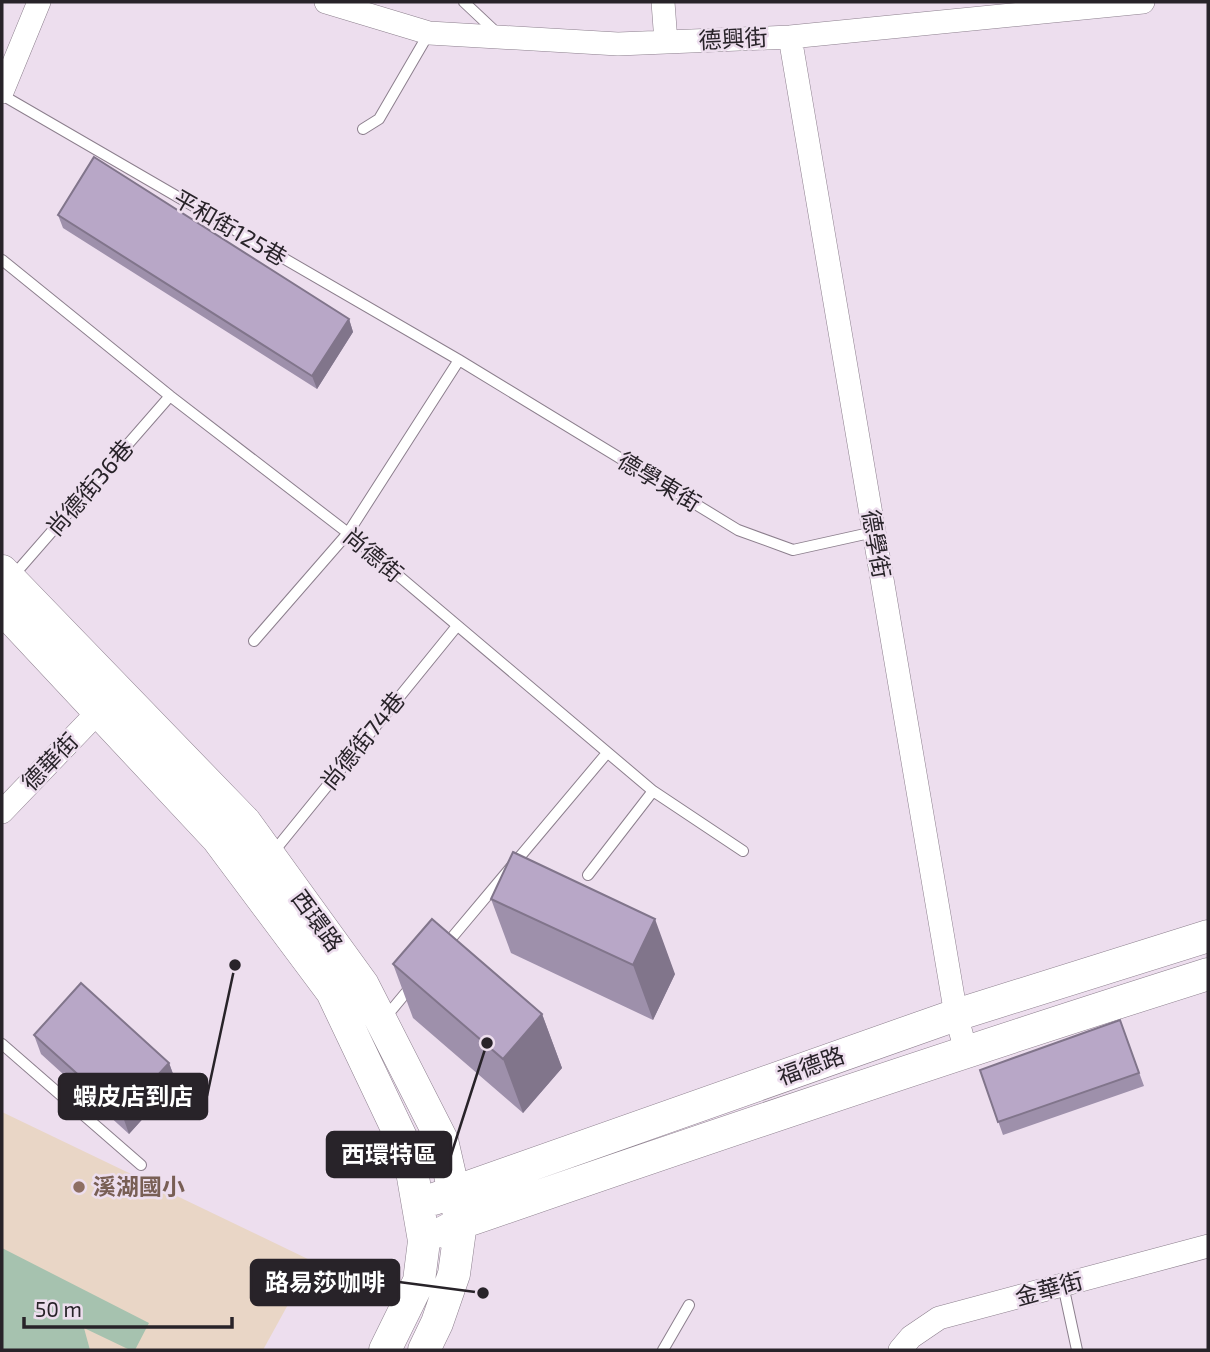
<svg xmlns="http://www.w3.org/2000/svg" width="1210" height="1352" font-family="'Exo 2','Noto Sans TC',sans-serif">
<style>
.education{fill:#e9d6c6}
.green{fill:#a6c2af}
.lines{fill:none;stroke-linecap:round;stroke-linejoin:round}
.lane-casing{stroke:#8c7f8d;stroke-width:12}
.street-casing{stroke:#8c7f8d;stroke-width:24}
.secondary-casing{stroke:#8c7f8d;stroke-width:33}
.lane{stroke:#fff;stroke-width:10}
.street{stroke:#fff;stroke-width:23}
.secondary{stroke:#fff;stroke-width:32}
.wall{fill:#9e90ab}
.shaded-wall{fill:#81758b}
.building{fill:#b8a7c7;stroke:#81758b;stroke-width:2}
.education-dot{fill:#8d6e63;stroke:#eddeee;stroke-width:2.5}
.labels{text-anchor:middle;stroke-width:5;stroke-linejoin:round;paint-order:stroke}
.street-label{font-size:23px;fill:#282329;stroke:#eddeee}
.education-label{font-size:23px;font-weight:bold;fill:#785e54;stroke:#eddeee;text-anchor:start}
.leader{fill:none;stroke:#282329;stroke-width:2.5}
.callout-dot{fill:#282329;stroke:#eddeee;stroke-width:2.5}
.callout{fill:#282329;stroke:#282329;stroke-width:2.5}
.callout-label{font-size:24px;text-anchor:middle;font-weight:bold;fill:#fff}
</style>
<rect width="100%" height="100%" fill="#eddeee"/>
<path class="education" d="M2,1112L312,1261L263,1350H2Z"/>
<path class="green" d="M2,1248L149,1323L135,1350H130L84,1328L90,1350H2Z"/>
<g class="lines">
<defs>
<path id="lane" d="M464,2L498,34
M2,95L459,360L738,530L793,550L874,532
M363,129L379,119L429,33
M2,260L170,396L348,533L653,791L743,851
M13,576L170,396
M254,641L348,533L459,360
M271,855L457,626
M588,875L653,791
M444,947L607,753
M384,1019L414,983
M2,1044L141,1165
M1063,1285L1077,1350
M663,1350L689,1305"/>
<path id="street" d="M326,2L429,33L618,44L790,37L1143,2
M663,2L666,42
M790,37L956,1015L966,1051
M2,92L39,2
M2,812L98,712
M900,1350L911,1337L939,1318L1208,1246"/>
<path id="secondary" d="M2,571L245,822L363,985L442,1140L461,1223L454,1274L437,1323L424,1350
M2,608L217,838L332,992L409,1154L424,1241L419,1281L385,1350
M434,1199L956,1015L1208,936
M444,1232L461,1223C709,1137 958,1053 1208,974"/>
</defs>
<use href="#lane" class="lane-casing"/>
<use href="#street" class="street-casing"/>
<use href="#secondary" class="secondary-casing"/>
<use href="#lane" class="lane"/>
<use href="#street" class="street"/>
<use href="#secondary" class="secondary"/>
</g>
<path class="wall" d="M58,215L349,319L353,332L317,389L63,228Z
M491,899L675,974L653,1020L511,953Z
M393,964L542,1014L562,1068L523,1113L413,1018Z
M1120,1020L1144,1086L1003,1135L980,1070Z
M34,1035L169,1063L176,1082L129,1134L41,1054Z"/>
<path class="shaded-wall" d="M349,319L353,332L317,389L312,376Z
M655,919L675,974L653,1020L633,965Z
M542,1014L562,1068L523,1113L503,1059Z
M169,1063L176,1082L129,1134L122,1114Z"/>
<path class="building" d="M94,157L349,319L312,376L58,215Z
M513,852L655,919L633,965L491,899Z
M432,919L542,1014L503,1059L393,964Z
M81,983L169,1063L122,1114L34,1035Z
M1120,1020L1139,1073L998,1122L980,1070Z"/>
<circle class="education-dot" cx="79" cy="1187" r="7"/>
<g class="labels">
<g class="street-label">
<text transform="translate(733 39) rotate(-3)" y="8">德興街</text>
<text transform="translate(230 228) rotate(30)" y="8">平和街125巷</text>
<text transform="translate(659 482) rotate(31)" y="8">德學東街</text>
<text transform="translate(90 488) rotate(-49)" y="8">尚德街36巷</text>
<text transform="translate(876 544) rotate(80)" y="8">德學街</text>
<text transform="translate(373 555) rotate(40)" y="8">尚德街</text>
<text transform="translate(363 741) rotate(-51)" y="8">尚德街74巷</text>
<text transform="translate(50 762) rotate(-46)" y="8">德華街</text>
<text transform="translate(317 921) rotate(54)" y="8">西環路</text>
<text transform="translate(811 1066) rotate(-20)" y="8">福德路</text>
<text transform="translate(1049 1289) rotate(-15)" y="8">金華街</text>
</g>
<g class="education-label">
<text x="93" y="1195">溪湖國小</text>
</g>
</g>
<path class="leader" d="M235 965L207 1096M487 1043L451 1155M483 1293L399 1282"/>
<g class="callout-dot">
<circle cx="235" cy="965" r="7"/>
<circle cx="487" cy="1043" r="7"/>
<circle cx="483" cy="1293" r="7"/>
</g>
<g class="callout">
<rect x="59" y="1074" width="148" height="45" rx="7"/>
<rect x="327" y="1132" width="124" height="45" rx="7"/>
<rect x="251" y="1260" width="148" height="45" rx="7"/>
</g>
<g class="callout-label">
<text x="133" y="1105">蝦皮店到店</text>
<text x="389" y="1163">西環特區</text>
<text x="325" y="1291">路易莎咖啡</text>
</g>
<rect width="1210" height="1352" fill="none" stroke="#282329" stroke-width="7"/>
<path d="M24 1317v10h208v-10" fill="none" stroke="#282329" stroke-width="3.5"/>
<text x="35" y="1317" font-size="21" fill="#282329" stroke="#eddeee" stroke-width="5" paint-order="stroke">50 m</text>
</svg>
